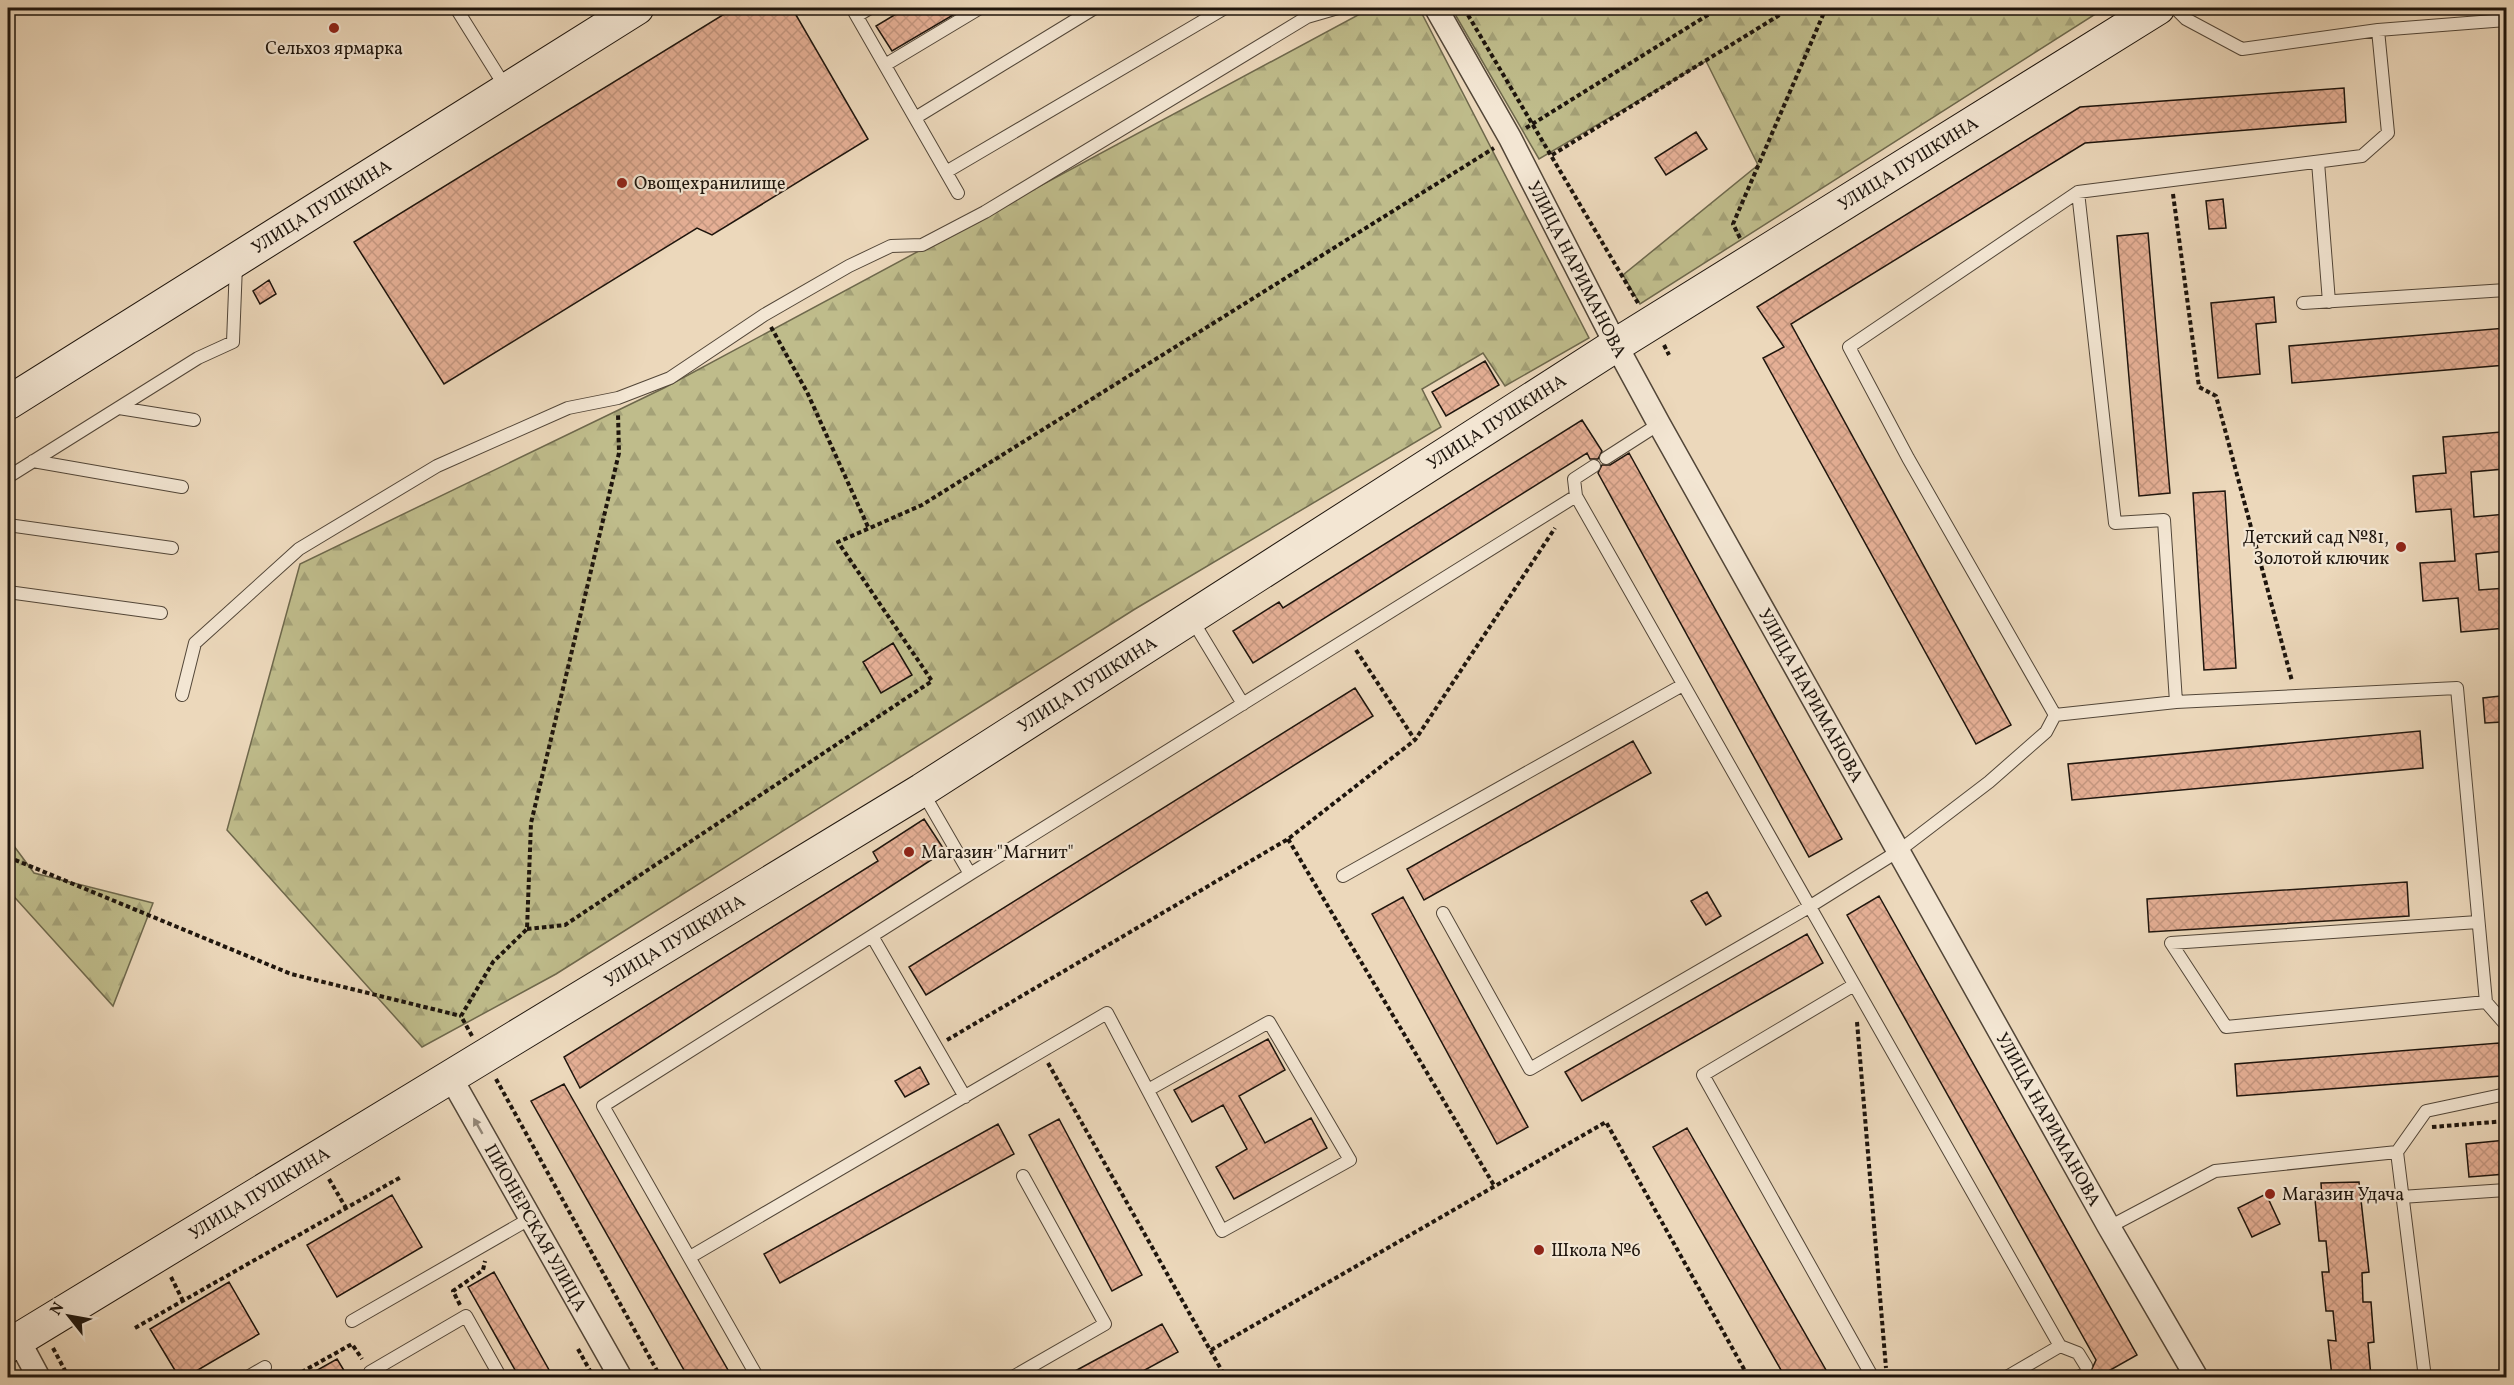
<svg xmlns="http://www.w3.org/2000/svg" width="2514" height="1385" font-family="Vollkorn,serif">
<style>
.forest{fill:url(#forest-firs);stroke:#6e684c;stroke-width:1.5}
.building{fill:url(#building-cross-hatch);stroke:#1e150d;stroke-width:1.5}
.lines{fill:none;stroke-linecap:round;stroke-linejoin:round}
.lane-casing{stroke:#524638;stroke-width:14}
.street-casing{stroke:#524638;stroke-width:25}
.secondary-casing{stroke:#1e150d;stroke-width:35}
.path{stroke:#1e150d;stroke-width:4;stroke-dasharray:4.5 3;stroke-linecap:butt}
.lane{stroke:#f3e6d3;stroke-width:12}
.street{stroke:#f3e6d3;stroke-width:22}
.secondary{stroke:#f3e6d3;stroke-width:33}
.oneway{fill:#93887a}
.poi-dot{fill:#8f2418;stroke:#f3e6d3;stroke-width:2}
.labels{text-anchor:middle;stroke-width:4.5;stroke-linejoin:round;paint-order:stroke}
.poi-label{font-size:18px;fill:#1e150d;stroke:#f3e6d3;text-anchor:start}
.street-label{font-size:18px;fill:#1e150d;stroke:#f3e6d3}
</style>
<defs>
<pattern id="forest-firs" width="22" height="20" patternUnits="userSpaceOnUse" patternTransform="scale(1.5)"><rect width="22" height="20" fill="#bfbc8b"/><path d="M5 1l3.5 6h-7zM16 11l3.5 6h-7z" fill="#a4a177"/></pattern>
<pattern id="building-cross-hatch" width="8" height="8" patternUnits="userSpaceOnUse" patternTransform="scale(1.5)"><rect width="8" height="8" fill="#e5af95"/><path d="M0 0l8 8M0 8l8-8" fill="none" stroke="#c4967f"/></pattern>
</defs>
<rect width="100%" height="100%" fill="#ecd8bb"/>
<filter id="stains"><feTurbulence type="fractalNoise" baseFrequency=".00333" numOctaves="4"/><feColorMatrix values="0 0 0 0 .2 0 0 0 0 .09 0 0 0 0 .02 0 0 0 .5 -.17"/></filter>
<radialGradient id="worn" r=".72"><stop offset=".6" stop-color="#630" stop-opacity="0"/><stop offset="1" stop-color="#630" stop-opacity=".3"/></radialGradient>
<path class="forest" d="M1371,8H1419L1589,338L1505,386L1483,353L1422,389L1441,427L1135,609L556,974L422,1047L227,830L300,564L664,388Z
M1454,8H2105L1640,304L1623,275L1758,165L1706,61L1539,159L1452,9Z
M8,838L34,873L153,903L113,1006L8,890Z"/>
<path class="building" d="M734,8H792L868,139L712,235L697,228L444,384L354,242Z
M906,8H965L892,51L876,26Z
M2344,88L2346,122L2085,143L1791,324L2011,725L1976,744L1763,358L1784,347L1757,307L2080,107Z
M1696,132L1707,149L1666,175L1655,158Z
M2223,199L2226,228L2209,229L2206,201Z
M2148,233L2170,493L2139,496L2117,236Z
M269,280L276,294L260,304L253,291Z
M2274,297L2276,322L2256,324L2260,374L2218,378L2211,303Z
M2506,328V365L2292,383L2289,346Z
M1485,361L1499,385L1446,416L1432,392Z
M1582,420L1602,451L1598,459H1590L1587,453L1253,663L1233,631L1279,602L1283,608Z
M2501,432L2504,469L2471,472L2474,517L2506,514V551L2476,554L2479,590L2506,588V628L2461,632L2458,598L2423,601L2420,563L2455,561L2451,509L2416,512L2413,476L2446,473L2443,437Z
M1629,453L1842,839L1809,857L1598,473L1602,465H1610Z
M2225,491L2236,668L2204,670L2193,493Z
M893,643L912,675L881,693L863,662Z
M1355,688L1373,716L926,995L909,967Z
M2500,696L2502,722L2485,723L2483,698Z
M2420,731L2423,768L2072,800L2068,764Z
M1633,741L1651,773L1424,900L1407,869Z
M924,819L945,851L580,1088L564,1057L878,861L873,852Z
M2407,882L2409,916L2149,932L2147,899Z
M1707,892L1721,916L1706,925L1691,901Z
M1879,896L2137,1355L2098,1377H2065L2079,1370L2083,1373H2090L2096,1360L1847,915Z
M1403,897L1528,1127L1497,1144L1372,914Z
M1807,934L1823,963L1582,1101L1565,1072Z
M1268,1039L1285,1070L1239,1096L1265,1143L1311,1118L1327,1148L1234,1199L1216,1167L1247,1149L1223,1105L1192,1122L1174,1090Z
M2499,1043L2501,1076L2237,1096L2235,1064Z
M920,1067L929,1084L905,1097L895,1081Z
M564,1084L732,1377H688L531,1101Z
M1059,1119L1142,1275L1112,1291L1029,1135Z
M998,1124L1014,1154L780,1283L764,1254Z
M1687,1128L1830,1377H1785L1653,1147Z
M2506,1140V1174L2469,1177L2466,1144Z
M2359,1182L2369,1272L2362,1273L2363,1302H2371L2374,1342L2368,1343L2371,1377H2332L2328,1340L2336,1341L2333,1311H2326L2322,1272H2329L2326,1241H2319L2315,1199H2322L2321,1183Z
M2266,1194L2280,1224L2252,1237L2238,1208Z
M392,1195L422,1247L337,1297L307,1245Z
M494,1272L553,1377H519L468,1287Z
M229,1282L259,1334L186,1377H179L150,1329Z
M1162,1324L1178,1352L1132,1377H1064Z
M337,1359L348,1377H305Z"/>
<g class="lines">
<defs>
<path id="lane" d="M456,8L506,88
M852,8L958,193
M857,16L870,8
M2378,30L2506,20
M885,65L980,8
M915,118L1095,8
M2318,162L2329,302
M946,172L1225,8
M2078,192L2115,523L2164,520L2176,702L2457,688L2486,1002L2506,1025
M2303,303L2506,290
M119,408L194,420
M1606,458L1659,424
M33,461L182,487
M8,477L198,358L233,342L236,265
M1576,496L2060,1346L2078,1353L2086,1366
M8,525L172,548
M8,592L161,613
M1191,618L1243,704
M182,695L195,643L299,549L437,466L568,408L618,398L670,378L764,315L849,266L891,246L922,245L985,212L1307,17L1338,8
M2055,715L2176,702
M922,791L970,874L1576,496L1574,479L1594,466
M1343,876L1681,686
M1443,913L1530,1069L1809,907L1900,850L1989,782L2046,732L2055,715L1908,458L1849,347L2078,192L2362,156L2388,133L2378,30L2242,49L2186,19L2175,8
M2478,922L2171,943L2226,1027L2486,1002
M872,936L965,1097
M1854,985L1703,1075L1873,1378
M2397,1152L2426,1111L2506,1094
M2401,1197L2506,1190
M2109,1227L2215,1171L2397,1152L2425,1378
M690,1257L1107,1013L1222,1231L1350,1160L1269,1022L1148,1090
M352,1321L531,1218
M246,1378L265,1367
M373,1378L370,1372L466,1316L501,1378
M758,1378L603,1106L970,874
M1011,1378L1105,1324L1023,1176
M2005,1378L2060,1346"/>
<g id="street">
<path id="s1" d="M1436,8L1510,138L1616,345L1659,424L2109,1227L2197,1378"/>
<path id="s2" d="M451,1078L621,1378"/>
<path d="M18,1339L39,1378"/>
</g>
<g id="secondary">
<path id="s3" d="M8,403L637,8"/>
<path id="s4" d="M8,1346L922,790L1616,345L2158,8"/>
</g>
</defs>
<use href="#lane" class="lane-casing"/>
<use href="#street" class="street-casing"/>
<use href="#secondary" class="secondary-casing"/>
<path class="path" d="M1468,15L1638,303
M1526,128L1719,8
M1552,155L1791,8
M2173,194L2199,387L2216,396L2292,681
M1740,238L1733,224L1826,8
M771,327L807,392L869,529
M1664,345L1669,355
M1356,650L1415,740
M1288,839L1495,1187
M8,857L291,974L461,1016
M527,929L565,925L932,681L838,542L922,505L1494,148
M1857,1022L1886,1368
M472,1036L461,1016L493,962L527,929L531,823L619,453L618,413
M947,1040L1288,839L1415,740L1555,528
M1048,1063L1226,1378
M496,1079L661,1378
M2432,1127L2506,1121
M329,1179L346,1208
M171,1277L183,1301
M460,1305L453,1291L483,1270L485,1261
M135,1328L401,1177
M53,1348L69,1378
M578,1349L594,1378
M1211,1350L1606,1122L1749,1378
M297,1378L300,1373L352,1344L362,1359"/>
<use href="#lane" class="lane"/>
<use href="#street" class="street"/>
<use href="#secondary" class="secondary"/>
</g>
<defs><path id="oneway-solid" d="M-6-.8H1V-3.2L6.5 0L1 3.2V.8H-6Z" transform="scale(1.5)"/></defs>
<use class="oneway" href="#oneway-solid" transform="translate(478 1126) rotate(-120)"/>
<g class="poi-dot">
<circle cx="334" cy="28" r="6"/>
<circle cx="622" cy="183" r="6"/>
<circle cx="2401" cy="547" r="6"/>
<circle cx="909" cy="852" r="6"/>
<circle cx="2270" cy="1194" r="6"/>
<circle cx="1539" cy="1250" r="6"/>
</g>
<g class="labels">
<g class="poi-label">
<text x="334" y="54" text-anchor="middle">Сельхоз ярмарка</text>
<text x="634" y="189">Овощехранилище</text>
<text x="2389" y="543" text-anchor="end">Детский сад №81,<tspan x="2389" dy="21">Золотой ключик</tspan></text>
<text x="921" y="858">Магазин "Магнит"</text>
<text x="2282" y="1200">Магазин Удача</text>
<text x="1551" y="1256">Школа №6</text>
</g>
<g class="street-label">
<text dy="6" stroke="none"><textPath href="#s4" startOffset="2238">УЛИЦА ПУШКИНА</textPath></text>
<text dy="6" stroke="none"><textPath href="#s3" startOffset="370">УЛИЦА ПУШКИНА</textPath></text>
<text dy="6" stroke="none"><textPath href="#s1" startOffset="297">УЛИЦА НАРИМАНОВА</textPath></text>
<text dy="6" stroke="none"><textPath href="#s4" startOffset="1752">УЛИЦА ПУШКИНА</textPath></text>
<text dy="6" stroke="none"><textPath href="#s4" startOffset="1266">УЛИЦА ПУШКИНА</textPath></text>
<text dy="6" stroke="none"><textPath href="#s1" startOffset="783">УЛИЦА НАРИМАНОВА</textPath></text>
<text dy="6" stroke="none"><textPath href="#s4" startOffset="780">УЛИЦА ПУШКИНА</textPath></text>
<text dy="6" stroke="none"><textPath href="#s1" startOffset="1269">УЛИЦА НАРИМАНОВА</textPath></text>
<text dy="6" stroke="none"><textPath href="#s4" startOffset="294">УЛИЦА ПУШКИНА</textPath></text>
<text dy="6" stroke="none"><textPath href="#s2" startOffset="172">ПИОНЕРСКАЯ УЛИЦА</textPath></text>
</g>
</g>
<rect width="2514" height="1385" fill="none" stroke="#ecd8bb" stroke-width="30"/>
<rect x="9" y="9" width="2496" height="1367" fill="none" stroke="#1e150d" stroke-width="3"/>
<rect x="15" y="15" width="2484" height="1355" fill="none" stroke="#1e150d" stroke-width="1.5"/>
<g transform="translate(69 1316) rotate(301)" stroke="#f3e6d3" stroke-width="4.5" paint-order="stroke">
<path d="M0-4.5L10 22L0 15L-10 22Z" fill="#1e150d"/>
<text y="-9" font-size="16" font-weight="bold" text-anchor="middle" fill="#1e150d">N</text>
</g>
<rect width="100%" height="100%" filter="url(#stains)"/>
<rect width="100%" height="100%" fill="url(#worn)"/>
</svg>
